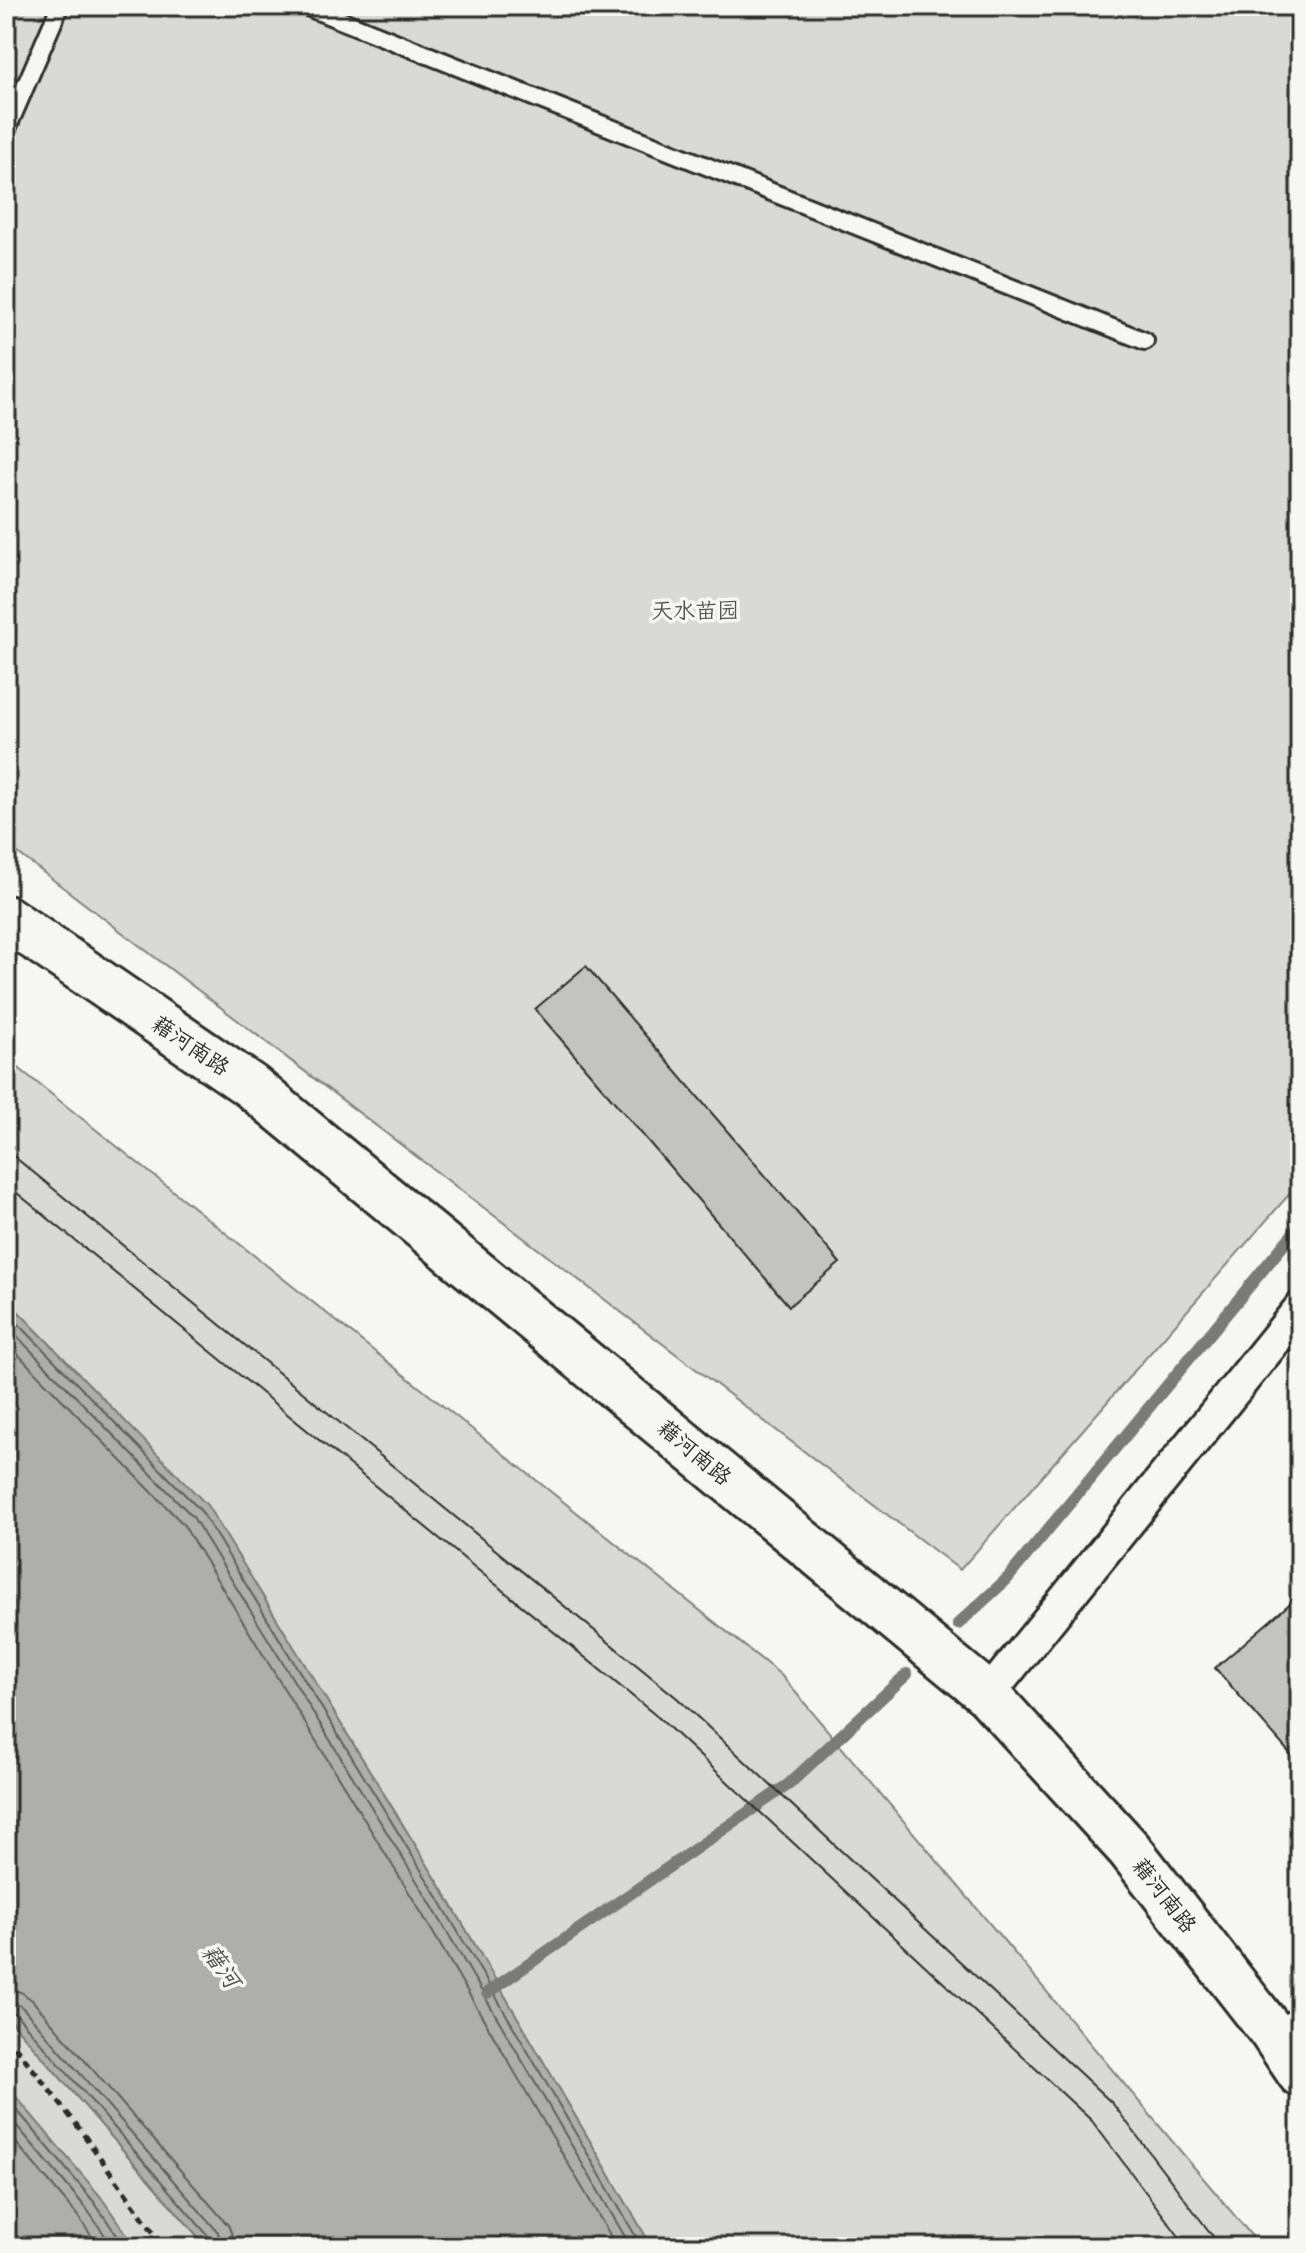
<svg xmlns="http://www.w3.org/2000/svg" width="1306" height="2253" font-family="'Architects Daughter','LXGW WenKai TC',sans-serif">
<style>
.green{fill:#d9d9d5;stroke:#828280;stroke-width:2}
.water{fill:#aeaeab;stroke:#7a7a78;stroke-width:2}
.lines{fill:none;stroke-linecap:round;stroke-linejoin:round}
.shore{stroke:#5f5f5e;stroke-width:2}
.stream{stroke:#7a7a78;stroke-width:12}
.building{fill:#c3c3c0;stroke:#2b2b2b;stroke-width:2}
.service-casing{stroke:#2b2b2b;stroke-width:22}
.minor-casing{stroke:#2b2b2b;stroke-width:38}
.secondary-casing{stroke:#2b2b2b;stroke-width:50}
.path{stroke:#2b2b2b;stroke-width:5;stroke-dasharray:8 6;stroke-linecap:butt}
.service{stroke:#f6f6f2;stroke-width:16}
.minor{stroke:#f6f6f2;stroke-width:32}
.secondary{stroke:#f6f6f2;stroke-width:44}
.tram{stroke:#2b2b2b;stroke-width:2}
.labels{text-anchor:middle;stroke-width:7;stroke-linejoin:round;paint-order:stroke}
.park-label{font-size:22px;fill:#565656;stroke:#f6f6f2}
.street-label{font-size:22px;fill:#2b2b2b;stroke:#f6f6f2}
.water-label{font-size:24px;font-style:italic;fill:#525251;stroke:#f6f6f2}
</style>
<rect width="100%" height="100%" fill="#f6f6f2"/>
<filter id="ink" filterUnits="userSpaceOnUse"><feTurbulence type="fractalNoise" baseFrequency=".0125" numOctaves="2"/><feDisplacementMap in="SourceGraphic" scale="16" xChannelSelector="R" yChannelSelector="G"/><feConvolveMatrix kernelMatrix="1 2 1 2 8 2 1 2 1" color-interpolation-filters="sRGB"/></filter>
<g filter="url(#ink)">
<path class="green" d="M6,6H1300V1182L960,1570L6,844Z
M6,1058L781,1675L1261,2247H652L444,1892L207,1506L6,1299Z
M6,2015L207,2247H6Z"/>
<path class="water" d="M6,1299L207,1505L444,1892L652,2247H207L6,2015Z
M6,2085L101,2197L135,2247H6Z"/>
<g class="lines">
<path class="shore" d="M6,1311L201,1511L437,1896L642,2247
M6,1325L193,1517L429,1901L631,2247
M6,1342L183,1524L418,1907L617,2247
M6,1989L21,1992L32,2000L228,2225L233,2237L234,2247
M6,2001L16,2003L23,2008L218,2232L222,2247
M6,2011L16,2014L210,2238L212,2247
M6,2097L94,2202L125,2247
M6,2113L86,2208L113,2247
M6,2131L77,2215L99,2247"/>
<path class="stream" d="M958,1624L1007,1579L1300,1225
M487,1993L789,1784L907,1674"/>
</g>
<path class="building" d="M586,966L840,1263L789,1306L535,1009Z
M1300,1595V1765L1215,1668Z"/>
<g class="lines">
<defs>
<path id="service" d="M305,6L1145,341
M6,131L60,6
M1273,2030L1300,2015"/>
<path id="minor" d="M988,1695L1300,1309"/>
<path id="secondary" d="M6,918L251,1086L988,1695L1129,1849L1271,2031L1300,2074"/>
</defs>
<use href="#service" class="service-casing"/>
<use href="#minor" class="minor-casing"/>
<use href="#secondary" class="secondary-casing"/>
<path class="path" d="M6,2035L76,2124L164,2247"/>
<use href="#service" class="service"/>
<use href="#minor" class="minor"/>
<use href="#secondary" class="secondary"/>
<path class="tram" d="M6,1150L677,1698L1113,2104L1221,2247
M6,1184L659,1718L1092,2121L1187,2247"/>
</g>
</g>
<g class="labels">
<g class="park-label">
<text x="695" y="618">天水苗园</text>
</g>
<g class="street-label">
<text transform="translate(191 1045) rotate(34)" y="8">藉河南路</text>
<text transform="translate(695 1452) rotate(40)" y="8">藉河南路</text>
<text transform="translate(1165 1895) rotate(52)" y="8">藉河南路</text>
</g>
<g class="water-label">
<text transform="translate(221 1966) rotate(55)" y="8">藉河</text>
</g>
</g>
<rect width="1306" height="2253" fill="none" stroke="#f6f6f2" stroke-width="32"/>
<rect x="16" y="16" width="1274" height="2221" fill="none" stroke="#2b2b2b" stroke-width="3" filter="url(#ink)"/>
</svg>
